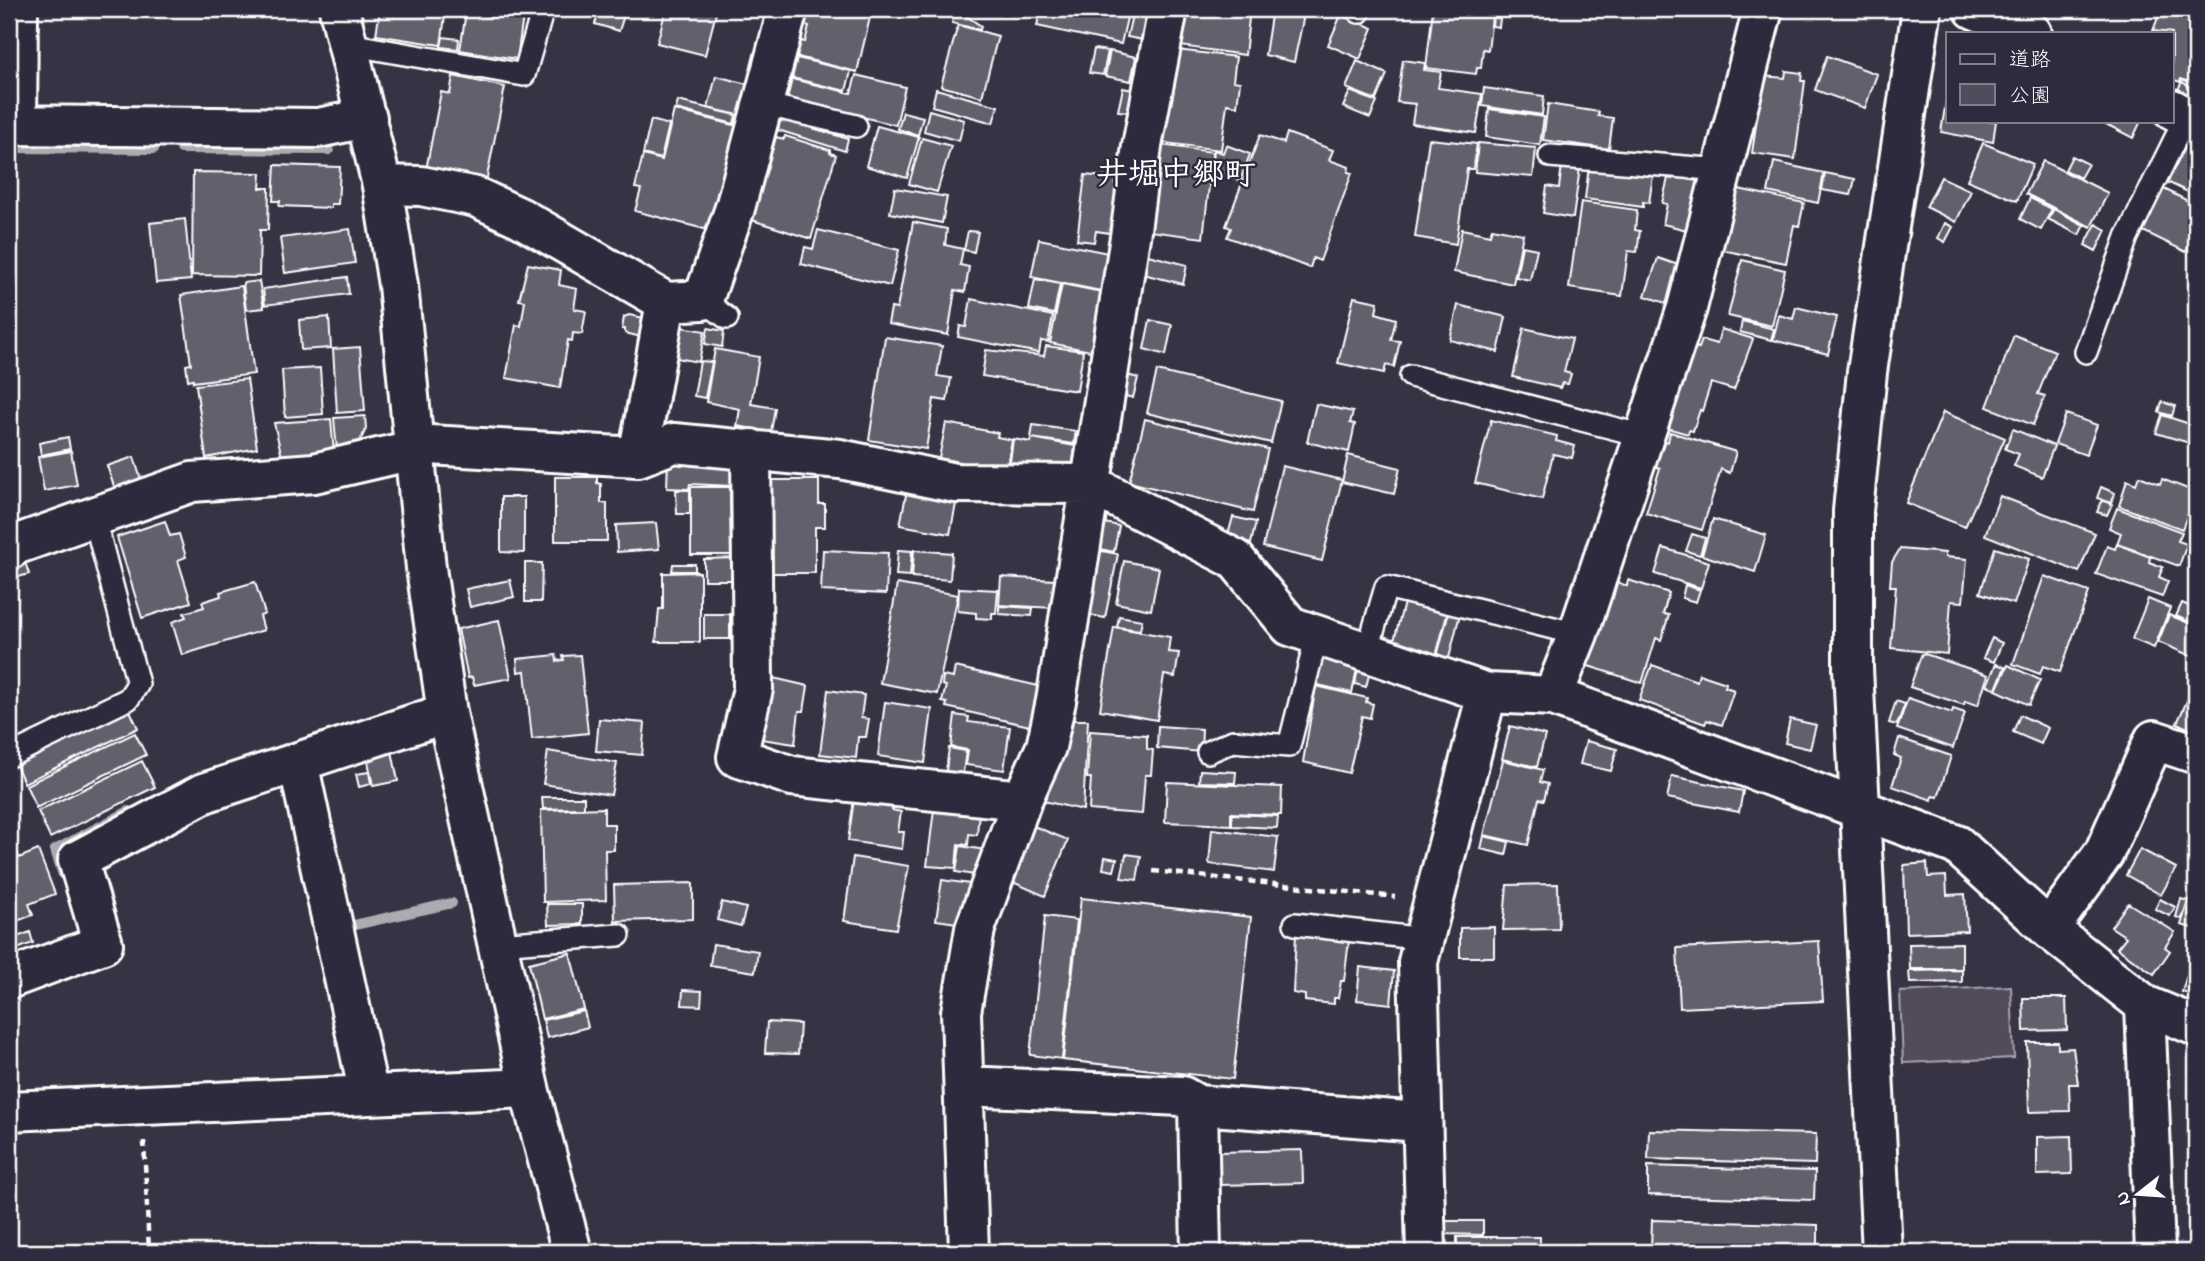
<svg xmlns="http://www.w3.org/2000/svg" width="2205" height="1261" font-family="'Indie Flower','Klee One',sans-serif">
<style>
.green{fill:#514c5c;stroke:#a8a6ae;stroke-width:2}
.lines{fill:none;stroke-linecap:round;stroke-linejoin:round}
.stream{stroke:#adabb2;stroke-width:10}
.building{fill:#635f6d;stroke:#fff;stroke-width:2}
.service-casing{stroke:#fff;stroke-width:26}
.minor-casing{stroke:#fff;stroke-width:44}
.tertiary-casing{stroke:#fff;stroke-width:44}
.path{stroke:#fff;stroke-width:4.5;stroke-dasharray:7 5;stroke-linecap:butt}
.service{stroke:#2f2a3d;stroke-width:21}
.minor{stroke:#2f2a3d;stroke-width:38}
.tertiary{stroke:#2f2a3d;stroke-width:38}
.labels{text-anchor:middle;stroke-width:5;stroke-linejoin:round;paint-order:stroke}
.quarter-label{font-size:32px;font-weight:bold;fill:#fff;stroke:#2f2a3d}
</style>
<rect width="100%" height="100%" fill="#373345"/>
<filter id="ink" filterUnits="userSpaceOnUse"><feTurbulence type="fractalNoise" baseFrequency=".0143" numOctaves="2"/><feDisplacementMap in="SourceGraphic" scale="14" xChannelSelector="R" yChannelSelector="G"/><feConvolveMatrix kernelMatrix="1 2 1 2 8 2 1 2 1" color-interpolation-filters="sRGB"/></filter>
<g filter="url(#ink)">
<path class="green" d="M2011,986L2014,1058L1903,1063L1900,992Z"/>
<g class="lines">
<path class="stream" d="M9,148L154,149
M181,149L329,150
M63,875L55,850L129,811
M350,926L452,903"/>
</g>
<path class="building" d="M380,9H446L441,45L376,35Z
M496,9H524L517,59L460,50L466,12L495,17Z
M600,9L625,12L619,31L595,24Z
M666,9H717L705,55L657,43Z
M806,9H872L857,72L794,56L798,40L805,42L809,26L802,24Z
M956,9L981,26L980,30L952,23Z
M1046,9H1129L1121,44L1037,26L1040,11L1045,12Z
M1184,9H1250L1245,55L1180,46Z
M1272,9L1304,15L1294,62L1265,55Z
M1433,9H1493L1488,50L1483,49L1481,68H1477L1476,74L1426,68Z
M1494,9H1501L1499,27L1492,26Z
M2161,9H2196V84L2181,79L2180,82L2172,79V33L2153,31Z
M1132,15L1147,18L1143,40L1127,37Z
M1341,15L1373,28L1360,59L1328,45Z
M958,25L998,36L982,97L941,86Z
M443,37L459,39L458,49L441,47Z
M1094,49L1108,51L1103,75L1089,73Z
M1168,49L1236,57L1233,81L1240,82L1237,106L1227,104L1221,150L1157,142Z
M1110,51L1136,57L1131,81L1105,76Z
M1827,56L1877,74L1865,108L1815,90Z
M797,58L851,71L846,91L792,78Z
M1403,60L1425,63L1424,70L1441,72L1438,88L1482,94L1476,133L1412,124L1415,104L1397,102Z
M1357,61L1387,74L1376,100L1346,88Z
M1786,71L1802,73L1801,81H1805L1795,159L1752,153L1763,76L1785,78Z
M856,75L905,87L896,125L787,99L792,79L851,93Z
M453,76L505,87L485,187L425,175L441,92L450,94Z
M716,76L751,85L743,116L708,108Z
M2182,82L2196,89V107L2174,96Z
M1123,88L1138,91L1134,113L1118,111Z
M1484,88L1544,96L1542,115L1482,106Z
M936,89L998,106L993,123L932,106Z
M1948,89V121H1996L1993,142L1941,132Z
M1350,91L1377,102L1370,118L1343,107Z
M678,101L736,115L734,124L676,109Z
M1548,104L1599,112L1598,116L1613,118L1609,149L1543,140Z
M1489,109L1544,117L1540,145L1486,137Z
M674,110L738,126L712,231L635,211L641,189L635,188L643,155L662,160Z
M929,110L964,120L959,141L924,131Z
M903,112L923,117L918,135L898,129Z
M781,118L848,139L845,151L778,130Z
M651,120L669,125L661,159L643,154Z
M2100,121H2141L2133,138Z
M877,126L919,137L907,178L866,166Z
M1287,133L1333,150L1329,160L1349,167L1348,172L1352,173L1320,261L1313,258L1310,268L1227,237L1231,228L1226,226L1260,135L1284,143Z
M785,136L830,150V153L836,155L811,239L752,220L776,137L784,139Z
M922,138L951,146L937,192L909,184Z
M1429,139L1477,144L1473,169H1467L1456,244L1415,237Z
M1478,143L1536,148L1533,177L1475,172Z
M1983,143L2033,164L2017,201L1967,180Z
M1153,144L1213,152L1203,238L1142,230Z
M1226,145L1250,154L1240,181L1212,171L1214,150L1223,153Z
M2185,146L2196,151V196L2167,182Z
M2072,156L2088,164L2080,178L2065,170Z
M2043,161L2108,193L2091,227L2026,194Z
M1774,162L1824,173L1818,203L1768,192Z
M275,165L340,167L338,204H331V208L279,206L280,201H273Z
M1562,165L1580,168L1573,218L1543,213L1547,186L1559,188Z
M1589,166L1653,175L1649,203L1643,202V207L1585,199Z
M193,172L261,173L260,188H269L268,230H260L259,276L192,275Z
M1825,173L1855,179L1851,195L1822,190Z
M1085,175L1124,179L1117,234L1096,231L1094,242L1077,240Z
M1673,176L1702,182L1691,231L1663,224L1667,204L1662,203L1668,178L1672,179Z
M1941,177L1971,191L1956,222L1926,207Z
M1729,187L1804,203L1799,226L1794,225L1786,263L1717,249Z
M895,188L947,197L942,223L890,213Z
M2162,188L2196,205V241L2192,239L2186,252L2141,230Z
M2030,198L2052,209L2041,230L2020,219Z
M1581,202L1637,210L1635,230L1640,231L1637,252L1628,251L1622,296L1569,288Z
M2054,209L2084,225L2079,235L2048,219Z
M185,219L191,280L156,283L150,223Z
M913,222L947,229L945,245L963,249L960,265L969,267L965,292L955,290L948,335L888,324L891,308L897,309Z
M1945,223L1953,227L1945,242L1938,238Z
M2096,224L2106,230L2096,251L2085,245Z
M1492,228L1523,234L1513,284L1454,272L1462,229L1490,235Z
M350,229L355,263L285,273L280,238Z
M818,230L899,250L890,286L801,264L805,247L813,249Z
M968,231L978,232L974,252L964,250Z
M1039,239L1113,254L1106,292L1031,277Z
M1522,246L1537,249L1530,280L1516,277Z
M1148,255L1187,265L1183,284L1143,274Z
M1658,258L1687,268L1674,306L1645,296Z
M1742,260L1785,270L1772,326L1728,316Z
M528,264L561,270L559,285L577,289L574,309L586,311L582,334L573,333L572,341L568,340L560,388L506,378L516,325L521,326L525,301L519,300Z
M347,277L349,294L265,305L263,289Z
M1035,279L1060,284L1054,314L1029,309Z
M259,281L264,308L246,310L243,283Z
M1062,284L1112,294L1101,353L1050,343Z
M242,286L254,374L193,382V379L188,380L186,365L191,364L181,295Z
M1354,297L1378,302L1376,313L1396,319L1391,340L1400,341L1394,367L1386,365L1384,373L1338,363Z
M971,299L1053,316L1048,342L1041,341L1039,353L958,337L960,326L966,327Z
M1458,305L1506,317L1498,352L1450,340Z
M1796,307L1837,317L1828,354L1773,340L1779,315L1793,319Z
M629,315L649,319L645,338L625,333V329H622L624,317Z
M329,317L331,348L301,350L299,320Z
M1150,320L1172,325L1166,355L1144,349Z
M1742,321L1774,329L1771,340L1740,332Z
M670,325L705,331L699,362L665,356Z
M708,328L724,331L722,347L705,344Z
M1524,328L1572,339L1564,372L1571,374L1568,384L1562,383L1560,388L1513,377Z
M1721,329L1753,339L1734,390L1711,383L1702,411L1700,410L1693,431L1689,430L1688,434L1660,426L1685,345L1699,348L1702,340L1717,344Z
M2014,335L2055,351L2038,394L2045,396L2033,425L1987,407Z
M885,337L942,346L937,376L951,378L947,401L934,399L926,449L869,440Z
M1046,346L1083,351L1077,391L982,376L986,350L1044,356Z
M360,347L365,411L337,413L333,349Z
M715,349L759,357L751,404L775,408L771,432L737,426L740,409L706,402Z
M700,361L712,362L705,398L694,396Z
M320,368L323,414L285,417L282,370Z
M1157,371L1281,401L1271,443L1147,413Z
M1120,373L1138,378L1133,398L1115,393Z
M247,379L257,448L206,458L196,385Z
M2162,402L2175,406L2172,416L2159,412Z
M1316,404L1353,412L1350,423L1355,424L1349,452L1307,442Z
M1943,412L2005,438L1965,527L1906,503Z
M2066,414L2097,425L2086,455L2055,444Z
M2162,415L2196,426V445L2156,433Z
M365,416L366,429L358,445L337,451L334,418Z
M331,419L334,453L282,457L274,423Z
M1145,419L1268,449L1253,512L1129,482Z
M1491,420L1557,436L1556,441L1575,446L1572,458L1553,454L1542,499L1475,483Z
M946,423L998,433L997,437L1012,440L1006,471L939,458Z
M1033,425L1076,431L1074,444L1031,438Z
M2013,429L2054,446L2042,477L2014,466L2019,454L2005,449Z
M1670,432L1736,452L1730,473L1721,469L1702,530L1646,513L1660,468L1652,465L1660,439L1668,442Z
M68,437L70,449L41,455L39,443Z
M1032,438L1075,446L1072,471L1010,462L1013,439L1031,442Z
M71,451L77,485L44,491L38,457Z
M1348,455L1400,468L1394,494L1342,482Z
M134,457L143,486L117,495L107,466Z
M668,460L744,464L742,492H732V486L690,484L689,489L667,488Z
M1282,466L1342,480L1322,561L1263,547Z
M2139,476L2160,484L2162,479L2193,491L2191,497L2194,498L2182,529L2119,506L2127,480L2136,484Z
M555,477H597V483L601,484V503H607V541H555Z
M761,480H819V504H825V527H815V573H761Z
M691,487H730L731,555H691Z
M2101,487L2115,493L2111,503L2097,498Z
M676,490H690V514H677Z
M907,490L957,499L950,534L900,525Z
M2000,496L2095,533L2079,572L1985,535Z
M501,497H524V553L501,552Z
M2102,500L2112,504L2107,515L2097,512Z
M2117,508L2182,532L2178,541L2187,544L2179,566L2117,544L2121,533L2109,528Z
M1233,517L1256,522L1250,548L1226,542Z
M1713,519L1766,535L1755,572L1702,555Z
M165,521L170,536L179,534L186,557L178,560L191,602L142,618L117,537Z
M1096,521L1119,526L1114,552L1091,547Z
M656,523L659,549L617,552L616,525Z
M1692,534L1705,538L1700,555L1686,551Z
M2117,544L2150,557L2149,562L2163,567L2159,577L2168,581L2162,597L2096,574L2107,546L2115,549Z
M1663,548L1709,562L1701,588L1655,574Z
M1995,548L2029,559L2014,604L1980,593Z
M1091,549L1118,554L1105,618L1079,613Z
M1900,549L1945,553V557L1967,559L1963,602L1951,601L1947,654L1891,648L1896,586H1890L1892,562Z
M823,550L888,553L886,594L821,591Z
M898,550L912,551L910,576L896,575Z
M914,550L952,553L950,580L912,577Z
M737,558V580H704V559Z
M1124,561L1159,568L1151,610L1116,603Z
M25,562L29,574L18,577L15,565Z
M525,563H542L541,602H525Z
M673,564H695V571H672Z
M700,572V642H656L659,609H663V573Z
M2044,576L2089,592L2060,672L2043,666L2040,674L2013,664Z
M1001,577L1055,580L1054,608L999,605Z
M510,580L514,597L470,607L466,589Z
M1628,580L1669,593L1663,614L1669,615L1661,640L1656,638L1642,683L1582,664L1603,595L1613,598L1617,582L1627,586Z
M255,582L265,614L260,616L264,630L182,655L172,622L186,617L184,613L204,607L202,602L221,596L220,592Z
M897,584L958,595L937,694L880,683Z
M1685,585L1700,590L1696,602L1682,598Z
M959,588L998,590L996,613H992V619L976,618V613L958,611Z
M1405,599L1448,611L1435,660L1392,648Z
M2148,599L2170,608L2154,648L2132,639Z
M2182,603L2196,609V625L2176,616Z
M999,606L1033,608L1032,616L999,614Z
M1449,611L1460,614L1448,662L1436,660Z
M704,614H730V639H704Z
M2169,615L2196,626V644L2191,656L2158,642Z
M1119,616L1142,620L1140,630L1117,627Z
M499,620L511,678L474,685L472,677L468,678L458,629Z
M1114,627L1170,637L1168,652L1179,653L1175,677L1164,675L1157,720L1100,710Z
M1992,638L2002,643L1994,662L1983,658Z
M1922,653L1988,675L1978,705L1965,701L1964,705L1910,687Z
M556,655L557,661L564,660L563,656L580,655L588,733L532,739L525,671L518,672L517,659Z
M1320,655L1358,664L1352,693L1314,684Z
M1359,664L1371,667L1366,687L1355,684Z
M1996,664L2005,667L1996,689L1987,685Z
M1652,665L1697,681L1699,674L1726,683L1725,687L1734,690L1722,725L1707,720L1705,724L1639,700Z
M2008,665L2040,680L2029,705L1996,690Z
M955,667L1043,687L1034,727L946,707L947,703L942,702L946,686L942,685L943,676L953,678Z
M769,677L808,686L804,711H799L795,744L761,739Z
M1316,686L1367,698L1366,702L1373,704L1370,718L1362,716L1349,773L1303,762Z
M828,690L864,695L861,718L869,719L866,737H858L856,758L820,754Z
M2191,692L2196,695V732L2177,723Z
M1908,698L1952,713L1953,709L1965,713L1953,748L1897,729Z
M1896,701L1905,704L1897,725L1889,723Z
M885,702L932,709L925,763L878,756Z
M127,704L138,728L24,783L13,758Z
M955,715L969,717L968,722L1010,727L1004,770L966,765L968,750L951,747Z
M2020,715L2048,728L2041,744L2013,732Z
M599,719L645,723L642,755L596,751Z
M1790,719L1816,725L1810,749L1785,743Z
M1069,720H1088L1083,810L1039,800Z
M1158,726L1202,729L1201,752L1157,748Z
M1510,726L1545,735L1537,767L1502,759Z
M1090,731L1147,735V749L1153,750L1151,775H1145L1142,814L1089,810L1091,778H1087Z
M135,733L146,755L36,808L26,785Z
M1899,738L1951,756L1938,797L1933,796L1932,800L1892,786L1901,758L1894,755Z
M1586,741L1617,749L1611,771L1580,764Z
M949,748L966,751L962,780L945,778Z
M392,751L398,781L373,786L367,756Z
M548,751L617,763L611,795L543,784Z
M1503,760L1543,770L1540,782L1548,784L1544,800L1539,799L1528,845L1484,835Z
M142,761L155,787L50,838L38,811Z
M1200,770L1236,772L1235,783L1199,782Z
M369,772L371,784L359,787L356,774Z
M1672,776L1743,791L1739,812L1667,798Z
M1167,782L1282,787L1281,815L1231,813V825L1165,822Z
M542,797H584V808L543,809Z
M854,799L893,805L892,810L901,812L898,832H904L902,849L848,841Z
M604,808V824H614V850H605L606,900L543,902L541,810Z
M934,809L979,812L977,835L969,834L968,845L958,844L956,868L927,866Z
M1232,814L1278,816L1277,828L1232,826Z
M1031,825L1068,840L1045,896L1008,880Z
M1212,829L1278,837L1274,872L1209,864Z
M1484,836L1509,842L1506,855L1481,849Z
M960,846L986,850L981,876L956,872Z
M15,847L19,858L38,850L55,894L29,904L33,915L9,924V850Z
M2140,849L2176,868L2161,895L2126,875Z
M1126,854L1141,856L1137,880L1121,878Z
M853,857L909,866L896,929L844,921Z
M1105,857L1117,859L1114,871L1103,869Z
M1927,863L1928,877L1946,876L1947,895L1965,894L1967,931L1906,933L1904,865Z
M942,880L971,884L964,924L936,920Z
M693,883V919L615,921L614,885Z
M1558,884L1559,929L1503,930L1507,885Z
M1081,898L1251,917L1233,1079L1063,1060Z
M2160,899L2175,907L2170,916L2155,909Z
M2181,899L2188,901L2182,919L2176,917Z
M2189,899L2196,901V929L2181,925Z
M722,902L746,908L741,926L717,920Z
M2128,903L2175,932L2165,947L2170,951L2154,974L2117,948L2126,937L2111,927Z
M547,904H582V924L548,925Z
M1045,916L1077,920L1062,1059L1030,1055Z
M1494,927V957H1460V928Z
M30,932L33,943L9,952V940Z
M1296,934L1349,940L1344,981H1341L1338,998H1334V1004L1305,1001V995L1293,993Z
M1819,941L1823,1001L1680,1008L1677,948Z
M1962,943V969H1910L1909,944Z
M2196,943V996L2182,992Z
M713,944L758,951L755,972L710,965Z
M570,953L584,1009L542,1019L529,963Z
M1360,967L1394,971L1391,1004L1357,1000Z
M1962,970V982L1910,983L1909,971Z
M683,990L702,991L701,1006L682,1005Z
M2023,998H2066L2067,1030L2024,1031Z
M584,1011L588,1027L547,1038L543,1020Z
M767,1022L800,1024L798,1054L765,1053Z
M2027,1042H2058V1049L2073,1048L2078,1084H2069L2070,1111L2029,1112Z
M1649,1130L1816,1134L1815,1164L1648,1159Z
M2071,1136L2072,1174L2037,1175V1137Z
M1302,1150L1303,1183L1220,1185L1219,1152Z
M1648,1166L1815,1171L1814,1200L1648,1195Z
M1652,1220L1818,1225V1252L1651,1249Z
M1442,1221H1483V1235L1442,1234Z
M1457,1237H1540V1252H1457Z"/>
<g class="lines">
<defs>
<path id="service" d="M1359,12L1360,9
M348,44L524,75L543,9
M763,104L856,126
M1550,156L1722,170
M703,300L727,318
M2086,352L2127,237L2186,117
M1411,376L1644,436
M1367,652L1386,587L1578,634
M1208,752L1233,741L1289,746L1317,635
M9,756L128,699L138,684L94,517
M1295,924L1424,939
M497,944L619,935"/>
<path id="minor" d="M1974,9L2032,33
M2172,109L2196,123
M9,125L318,128L367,118
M17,125L18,9
M382,185L421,186L476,197L521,218L666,302L703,300L735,208L788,9
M412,444L638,457L674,443L840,459L955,483L1090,484L1235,559L1290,626L1487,693L1553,696L1957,845L2049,929L2145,1005L2196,1026
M751,449L753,689L737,757L792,776L1022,800
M638,457L666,302
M9,550L12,546L192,482L314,473L413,450
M1553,696L1578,634L1687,308L1763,9
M298,762L369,1095
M2049,929L2104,853L2154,740L2196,754
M9,979L103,944L78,860L204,793L447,713
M2145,1005L2155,1252
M964,1086L1182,1096L1198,1105
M9,1111L529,1088
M969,1252L961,1012L975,929L1022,800L1046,747L1056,701L1130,237L1142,146L1168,9
M1201,1252L1198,1105L1420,1122
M1426,1252L1418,962L1487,693"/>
<path id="tertiary" d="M339,9L382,185L398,285L426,568L447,713L529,1088L572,1252
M1882,1252L1853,668V511L1867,372L1922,9"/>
</defs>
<use href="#service" class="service-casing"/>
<use href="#minor" class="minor-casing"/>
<use href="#tertiary" class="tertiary-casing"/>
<path class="path" d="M1153,871L1395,897
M144,1141L149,1252"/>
<use href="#service" class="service"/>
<use href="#minor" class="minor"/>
<use href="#tertiary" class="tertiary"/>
</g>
</g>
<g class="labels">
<g class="quarter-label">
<text x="1176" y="184">井堀中郷町</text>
</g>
</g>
<rect width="2205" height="1261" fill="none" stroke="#2f2a3d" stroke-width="35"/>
<rect x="18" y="18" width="2170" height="1226" fill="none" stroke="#fff" stroke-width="2.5" filter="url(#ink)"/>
<rect x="1946" y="32" width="228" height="91" fill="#2f2a3d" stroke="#827f8b" stroke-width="2"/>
<rect x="1960" y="54" width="35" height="10" fill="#2f2a3d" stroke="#827f8b" stroke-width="2"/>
<text x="2009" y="66" font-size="21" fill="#ffffff">道路</text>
<rect x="1960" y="84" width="35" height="21" fill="#514c5c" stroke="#827f8b" stroke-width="2"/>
<text x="2009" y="102" font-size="21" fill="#ffffff">公園</text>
<g transform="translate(2138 1194) rotate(253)" stroke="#2f2a3d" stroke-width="5" paint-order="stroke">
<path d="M0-5L12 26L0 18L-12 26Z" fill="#ffffff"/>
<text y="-10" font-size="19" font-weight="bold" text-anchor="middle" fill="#ffffff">N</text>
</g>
</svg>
